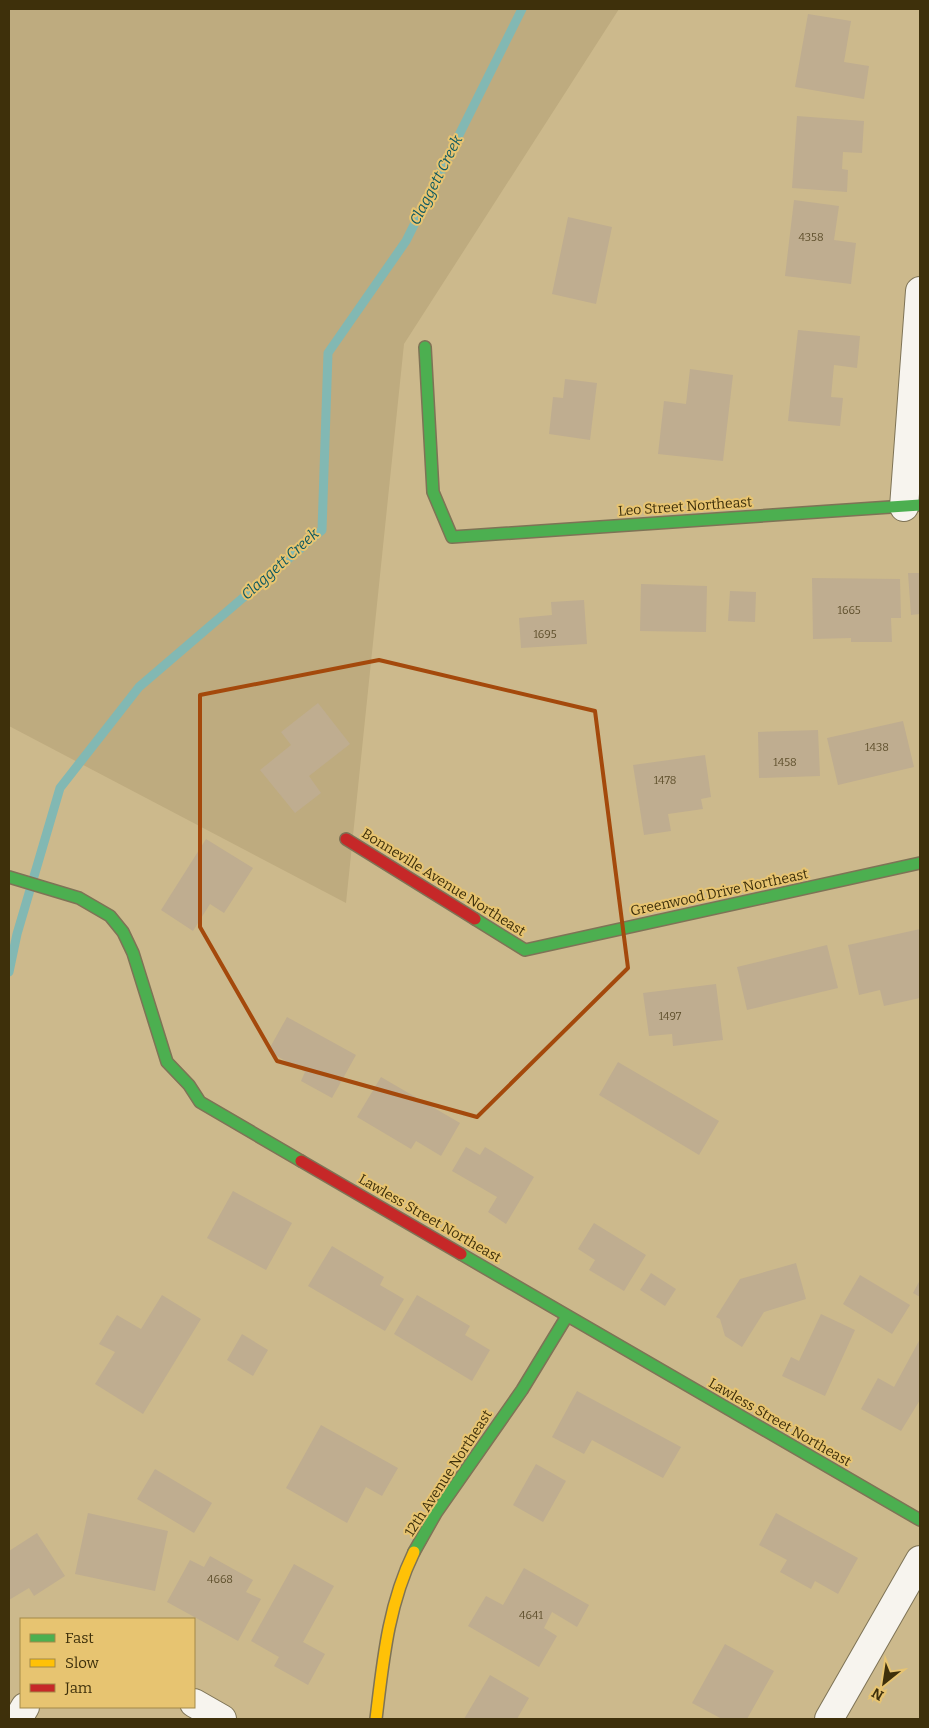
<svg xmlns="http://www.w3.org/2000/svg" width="929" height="1728" font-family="Bitter,serif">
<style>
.green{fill:#beab7f}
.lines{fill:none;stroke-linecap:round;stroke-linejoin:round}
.stream{stroke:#82b8b3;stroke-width:9}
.building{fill:#bfad90}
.street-casing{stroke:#7e7356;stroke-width:30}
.fast-casing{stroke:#7e7356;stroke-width:14}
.slow-casing{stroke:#7e7356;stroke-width:14}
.jam-casing{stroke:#7e7356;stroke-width:14}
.street{stroke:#f7f4ee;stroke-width:28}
.fast{stroke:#4caf50;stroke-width:11}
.slow{stroke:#ffc107;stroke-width:11}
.jam{stroke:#c62828;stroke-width:11}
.marked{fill:none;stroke:#a4490c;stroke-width:4;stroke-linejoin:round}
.labels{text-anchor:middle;stroke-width:4;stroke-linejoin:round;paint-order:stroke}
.number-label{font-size:11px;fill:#5e4f2c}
.street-label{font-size:14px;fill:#3e300b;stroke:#e7c471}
.water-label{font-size:15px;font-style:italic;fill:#0d5962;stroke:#e7c471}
</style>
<rect width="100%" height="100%" fill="#ccb98c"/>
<path class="green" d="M9,9H619L404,344L346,903L9,726Z"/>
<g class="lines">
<path class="stream" d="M9,972L17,934L60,788L139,687L322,530L328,353L406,241L522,9"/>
</g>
<path class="building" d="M808,14L851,21L844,62L869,66L864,99L795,87Z
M797,116L864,121L862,153L843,152L842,169L848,170L847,192L792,188Z
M794,200L839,206L834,240L856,243L851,284L785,276Z
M568,217L612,227L596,304L552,294Z
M798,330L860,336L857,368L834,365L831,397L843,398L840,426L788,421Z
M690,369L733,375L723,461L658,454L664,401L686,404Z
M565,379L597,383L590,440L549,434L553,397L563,398Z
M908,573H920V614L911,615Z
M812,578L900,579L901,618H891L892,642H851V638L813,639Z
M641,584L707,586L706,632L640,631Z
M730,591L756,592L755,622L728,621Z
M584,600L587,644L521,648L519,618L552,615L551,602Z
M318,703L350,744L309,776L321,793L295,813L260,770L291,745L281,732Z
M903,721L914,767L838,785L827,738Z
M818,730L820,776L759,778L758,732Z
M705,755L711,797L701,799L703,809L668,814L671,831L644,835L633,765Z
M206,839L253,868L224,913L210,904L193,931L161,910Z
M920,929V998L884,1006L880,990L859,995L848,945Z
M827,945L838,988L747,1010L737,967Z
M716,984L723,1040L673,1046L672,1034L649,1036L643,993Z
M287,1017L356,1055L332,1098L301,1081L305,1072L268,1051Z
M618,1062L719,1121L699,1155L599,1095Z
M381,1077L460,1123L441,1156L416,1141L411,1149L357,1117Z
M466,1147L480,1155L485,1147L534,1177L506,1224L488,1212L497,1197L452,1171Z
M233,1191L292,1223L266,1270L207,1238Z
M594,1223L646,1255L624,1291L589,1270L595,1260L578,1249Z
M332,1246L384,1277L380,1285L404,1299L385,1331L308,1286Z
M796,1263L806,1299L764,1312L742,1347L725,1336L720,1319L716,1317L740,1279Z
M651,1273L676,1289L665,1306L640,1290Z
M860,1275L910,1305L892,1334L843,1304Z
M920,1280V1297L913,1293Z
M162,1295L201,1319L143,1414L95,1384L115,1352L99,1344L117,1315L141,1329Z
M417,1295L470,1326L465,1335L490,1350L472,1381L394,1334Z
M821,1314L855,1330L825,1396L782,1376L791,1357L799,1361Z
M242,1334L268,1350L253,1376L227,1360Z
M920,1339V1400L901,1431L861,1409L878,1378L894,1387Z
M577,1391L681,1447L663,1478L592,1440L584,1454L552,1437Z
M321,1425L398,1468L382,1496L366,1487L347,1523L286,1488Z
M536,1464L566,1481L543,1522L513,1505Z
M155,1469L212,1503L194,1533L137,1499Z
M88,1513L168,1531L155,1591L75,1574Z
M776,1513L858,1558L838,1594L815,1581L811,1589L780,1572L787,1560L759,1545Z
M37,1533L65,1576L34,1596L29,1588L9,1600V1551Z
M210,1556L253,1580L246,1592L261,1599L238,1641L167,1602L190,1560L204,1567Z
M294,1564L334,1586L303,1642L325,1654L308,1685L274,1666L279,1657L251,1641Z
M524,1568L589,1605L577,1627L552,1612L544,1628L557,1636L539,1667L468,1626L486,1596L503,1605Z
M725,1644L774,1671L747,1719H722L692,1703Z
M490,1675L529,1698L517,1719H464Z"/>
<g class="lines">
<defs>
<path id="street" d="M904,507L920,291
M194,1703L222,1719
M18,1719L25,1707
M829,1719L920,1560"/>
<path id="fast" d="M425,347L433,492L452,537L920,505
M9,877L79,898L110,916L123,932L133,953L167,1062L189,1085L200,1102L301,1161
M475,919L525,950L920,863
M461,1254L920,1520
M414,1552L436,1513L522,1390L567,1316"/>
<path id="slow" d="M376,1719C383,1661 388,1605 414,1552"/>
<path id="jam" d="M346,839L475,919
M301,1161L461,1254"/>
</defs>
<use href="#street" class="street-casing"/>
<use href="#fast" class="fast-casing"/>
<use href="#slow" class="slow-casing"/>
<use href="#jam" class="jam-casing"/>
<use href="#street" class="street"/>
<use href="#fast" class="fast"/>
<use href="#slow" class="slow"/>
<use href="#jam" class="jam"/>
</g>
<path class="marked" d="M379,660L595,711L628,968L477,1117L277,1061L200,927V695Z"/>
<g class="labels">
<g class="number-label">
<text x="811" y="241">4358</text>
<text x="849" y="614">1665</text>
<text x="545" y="638">1695</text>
<text x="877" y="751">1438</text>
<text x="785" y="766">1458</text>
<text x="665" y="784">1478</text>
<text x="670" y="1020">1497</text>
<text x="220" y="1583">4668</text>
<text x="531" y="1619">4641</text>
</g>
<g class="street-label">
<text transform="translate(685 506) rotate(-4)" y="5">Leo Street Northeast</text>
<text transform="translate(444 882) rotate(32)" y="5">Bonneville Avenue Northeast</text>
<text transform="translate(719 892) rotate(-12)" y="5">Greenwood Drive Northeast</text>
<text transform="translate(430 1218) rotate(30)" y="5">Lawless Street Northeast</text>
<text transform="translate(780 1422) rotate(30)" y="5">Lawless Street Northeast</text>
<text transform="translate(448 1473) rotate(-57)" y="5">12th Avenue Northeast</text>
</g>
<g class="water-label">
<text transform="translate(436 180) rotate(-63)" y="5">Claggett Creek</text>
<text transform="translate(280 564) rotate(-42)" y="5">Claggett Creek</text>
</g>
</g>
<rect width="929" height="1728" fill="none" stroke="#3e300b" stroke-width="20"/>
<rect x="20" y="1618" width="175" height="90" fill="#e7c471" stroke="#a38948"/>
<rect x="30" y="1634" width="25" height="8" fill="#4caf50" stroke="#a38948"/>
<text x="65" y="1643" font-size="15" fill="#3e300b">Fast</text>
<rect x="30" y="1659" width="25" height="8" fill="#ffc107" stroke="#a38948"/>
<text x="65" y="1668" font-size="15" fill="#3e300b">Slow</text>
<rect x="30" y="1684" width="25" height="8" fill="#c62828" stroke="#a38948"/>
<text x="65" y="1693" font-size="15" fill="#3e300b">Jam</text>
<g transform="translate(884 1683) rotate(210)" stroke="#e7c471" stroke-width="4" paint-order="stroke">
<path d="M0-4L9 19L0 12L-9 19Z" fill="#3e300b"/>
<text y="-8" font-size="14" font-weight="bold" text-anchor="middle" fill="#3e300b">N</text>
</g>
</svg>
